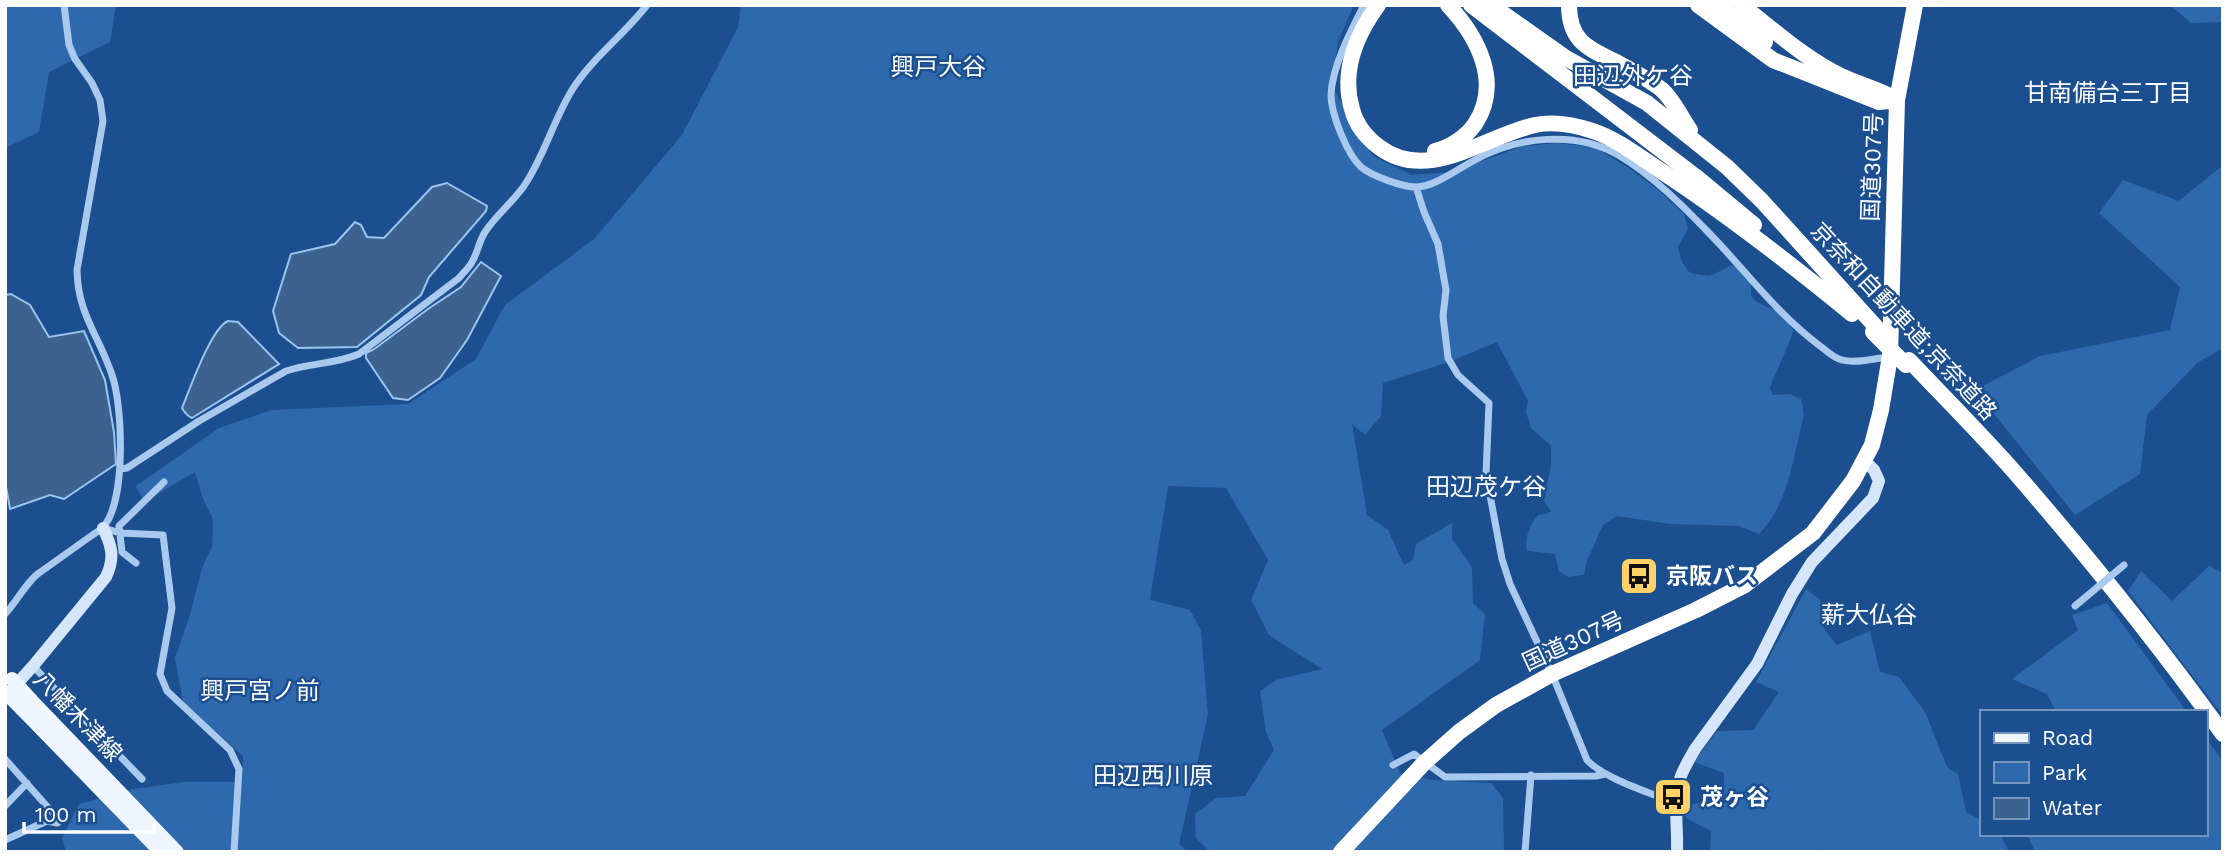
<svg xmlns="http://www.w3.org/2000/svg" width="2228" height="857" font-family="'Work Sans','Noto Sans JP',sans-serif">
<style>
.green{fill:#2e69ad}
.water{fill:#3c6290;stroke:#9cc4f0;stroke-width:2}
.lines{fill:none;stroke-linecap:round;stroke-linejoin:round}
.street{stroke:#a9c9ee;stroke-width:7}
.secondary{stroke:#d6e6fa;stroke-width:12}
.primary{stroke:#f0f6ff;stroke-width:14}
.highway{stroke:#fff;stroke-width:16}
.street-bridge{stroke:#a9c9ee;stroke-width:7}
.primary-bridge{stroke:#f0f6ff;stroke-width:14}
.highway-bridge{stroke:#fff;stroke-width:16}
.labels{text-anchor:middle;stroke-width:5;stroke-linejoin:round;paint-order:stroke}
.street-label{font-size:23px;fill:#fff;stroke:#1b4f8f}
.poi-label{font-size:23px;font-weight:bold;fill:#fff;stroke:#1b4f8f;text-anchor:start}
.neighbourhood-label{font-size:24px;fill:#fff;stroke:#1b4f8f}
</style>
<rect width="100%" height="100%" fill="#1b4f8f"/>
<path class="green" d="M5,5H116L110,42L49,72L39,132L5,148Z
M741,5H1354L1338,42L1332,86L1373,156L1412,175L1452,172L1523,146L1556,143L1594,147L1632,170L1658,190L1684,214L1688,229L1678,247L1682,262L1690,273L1710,276L1732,265L1741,268L1751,280V296C1762,309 1771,305 1782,315C1786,319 1790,325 1793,330C1788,351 1776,368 1770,389L1773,395L1790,394L1801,399L1804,414C1794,454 1789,504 1759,534L1739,526L1670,524L1617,516L1603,525L1586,563L1584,575L1568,577L1559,571L1555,554L1527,551C1524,539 1530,524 1538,515L1546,514L1551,511L1544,502L1551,465V446L1531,428L1526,412L1528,401L1497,342L1449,362L1383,383L1381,416L1365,435L1352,424L1367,515L1388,530L1404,565L1413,560L1416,544L1452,523V539L1472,567L1473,603L1485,614L1480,660L1382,730L1400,773L1432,780L1491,783L1503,798L1504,852H1210L1196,838L1195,814L1216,798L1245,796L1274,750L1266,732L1260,691L1276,680L1322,669L1269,635L1251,600L1268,560L1226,488L1168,486L1150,600L1190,610L1201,630L1208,714L1179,844L1188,852H66L62,838L79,804L133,789L184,782H242L243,756L183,702L175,658L189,618L202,568L212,546L213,519L203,499L195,472L144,502L136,486L219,428L272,410L408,404L476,359L505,305L594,239L682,135L738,27Z
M2170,5H2223V22L2191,23Z
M2223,165V348L2197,363L2147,415L2140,474L2075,515L1975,390L2040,356L2170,330L2180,287L2099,213L2123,180L2179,201Z
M2209,566L2223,573V716L2128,591L2141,571L2172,601Z
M1806,589L1820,600L1824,629L1837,645L1870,631L1880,672L1899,677L1925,712L1947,767L1958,774L1966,812L1981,820V834H2000L2009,852H1830L1821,849L1818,852H1710L1711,831L1686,818L1685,806L1724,797V773L1694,762L1717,731L1753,730L1779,692L1756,682Z
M2107,603L2187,712H2056L2047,694L2012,679L2078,630L2072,615Z
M2205,737L2223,761V852H2035L2028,836L2030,834H2205Z"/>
<path class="water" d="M447,183L487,206L486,211L429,277L421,295L357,347L298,348L279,333L273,311L291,254L335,244L355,222L361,225L367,237L384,238L432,187Z
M481,262L501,276L467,340L440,378L408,400L393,398L366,358V353L373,350L428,309L461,287Z
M11,294L30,305L49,337L84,331L105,380L114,432L116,464L64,499L50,495L10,509L5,481V295Z
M228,321L238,322L279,364L192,418C187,416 185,413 182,408C190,389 211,328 228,321Z"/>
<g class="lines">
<path class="street" d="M1364,5C1351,30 1332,67 1331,95C1331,114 1347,154 1361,167C1372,176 1402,187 1416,187C1434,187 1458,169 1473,161C1517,136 1577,130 1620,156C1653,176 1682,205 1709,233C1746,271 1776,313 1820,346C1827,351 1833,358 1842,360C1856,364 1875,358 1889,357
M1416,187L1424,212L1438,244L1446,290L1443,316L1448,358L1458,375L1489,403L1486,474L1502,559L1510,584L1552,674L1587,760C1604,779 1652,793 1677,804
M121,469L127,468L199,421L286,371C310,363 336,364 359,354L459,278C463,273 469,268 472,262C478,252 479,241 485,232C496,215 512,203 524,186C544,157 553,121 572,90C592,58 624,35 647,5
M104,528L120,533L163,535L172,608L160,674L167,691L230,750L239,769L234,852
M136,563L122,552L119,526L164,482
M5,614C16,603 27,581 39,573C56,561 74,548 91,536C95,533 101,530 104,526C126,500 123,406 112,375C99,335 78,316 77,270L103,121L100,100L92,83L75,59L69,45L64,5
M33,666L142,779
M5,759L60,821
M1393,765L1414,754L1445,777L1596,776L1605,774
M5,806L27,783
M5,840L47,821L57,823L60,821
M1525,852L1531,775"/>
<path class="secondary" d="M12,689L33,666L106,577C115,558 112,546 103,528
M1677,852C1678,829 1673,801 1680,779C1683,769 1690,758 1695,749L1757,664L1792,594L1812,562L1873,498L1879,481L1874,470L1865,461"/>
<path class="primary" d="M31,700L177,852
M22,709L161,852"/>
<path class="highway" d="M1378,5C1356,35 1341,72 1352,109C1356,125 1367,138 1379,147C1428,184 1485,136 1535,125C1554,121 1575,125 1593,131C1617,139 1640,157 1661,171C1728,215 1791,264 1852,314
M1471,5L1695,176L1754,225
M1491,5L1566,58L1647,103L1727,167L1762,201L1876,327
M1569,5C1569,43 1590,49 1618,63C1633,71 1648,79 1661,89C1673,99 1681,117 1690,130
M1698,5L1773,60L1879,102L1897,100
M1717,5L1765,42
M1741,5C1773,29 1805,59 1841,76C1860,85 1879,89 1897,100
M1435,151C1451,147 1466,137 1475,124C1502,83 1478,37 1448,5
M1909,360C1943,396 1978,431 2011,468C2086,554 2157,642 2223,734
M1341,852L1424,763L1459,732L1496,705L1552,674L1696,610L1745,585L1813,533L1853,481L1872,445L1881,410L1890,356L1897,100L1915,5"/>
<path class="street-bridge" d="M2075,606L2124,565"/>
<path class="primary-bridge" d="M12,679L31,700
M5,692L22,709"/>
<path class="highway-bridge" d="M1873,332L1906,365"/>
</g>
<defs>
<symbol id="bus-square" viewBox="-11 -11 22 22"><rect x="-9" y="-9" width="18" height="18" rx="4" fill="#ffd166" stroke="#1b4f8f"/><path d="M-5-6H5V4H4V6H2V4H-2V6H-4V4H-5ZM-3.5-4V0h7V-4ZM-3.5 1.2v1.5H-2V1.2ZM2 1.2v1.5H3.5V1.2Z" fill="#111"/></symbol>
</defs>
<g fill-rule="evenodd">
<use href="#bus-square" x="1617" y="554" width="44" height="44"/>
<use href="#bus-square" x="1651" y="775" width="44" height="44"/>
</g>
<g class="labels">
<g class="street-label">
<text transform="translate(1872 167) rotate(-88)" y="8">国道307号</text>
<text transform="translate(1904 321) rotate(47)" y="8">京奈和自動車道;京奈道路</text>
<text transform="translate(1573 641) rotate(-25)" y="8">国道307号</text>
<text transform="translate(78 716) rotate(46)" y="8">八幡木津線</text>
</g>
<g class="poi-label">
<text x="1666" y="584">京阪バス</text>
<text x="1700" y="805">茂ヶ谷</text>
</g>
<g class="neighbourhood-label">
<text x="938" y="75">興戸大谷</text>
<text x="1633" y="84">田辺外ケ谷</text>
<text x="2108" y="101">甘南備台三丁目</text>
<text x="1486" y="495">田辺茂ケ谷</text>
<text x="1869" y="623">薪大仏谷</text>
<text x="260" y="699">興戸宮ノ前</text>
<text x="1153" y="784">田辺西川原</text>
</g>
</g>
<rect width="2228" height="857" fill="none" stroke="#ffffff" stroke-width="14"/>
<rect x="1980" y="710" width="228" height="126" fill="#1b4f8f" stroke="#7695bc" stroke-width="2"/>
<rect x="1994" y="733" width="35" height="10" fill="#f0f6ff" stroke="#7695bc" stroke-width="2"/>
<text x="2042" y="745" font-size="21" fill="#ffffff">Road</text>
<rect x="1994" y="762" width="35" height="21" fill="#2e69ad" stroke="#7695bc" stroke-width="2"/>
<text x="2042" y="780" font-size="21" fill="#ffffff">Park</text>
<rect x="1994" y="798" width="35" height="21" fill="#3c6290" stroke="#7695bc" stroke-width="2"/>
<text x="2042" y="815" font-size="21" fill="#ffffff">Water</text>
<path d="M24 822v10h130v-10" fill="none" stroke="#ffffff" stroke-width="3.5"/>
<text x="35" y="822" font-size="21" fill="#ffffff" stroke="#1b4f8f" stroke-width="5" paint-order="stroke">100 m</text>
</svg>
